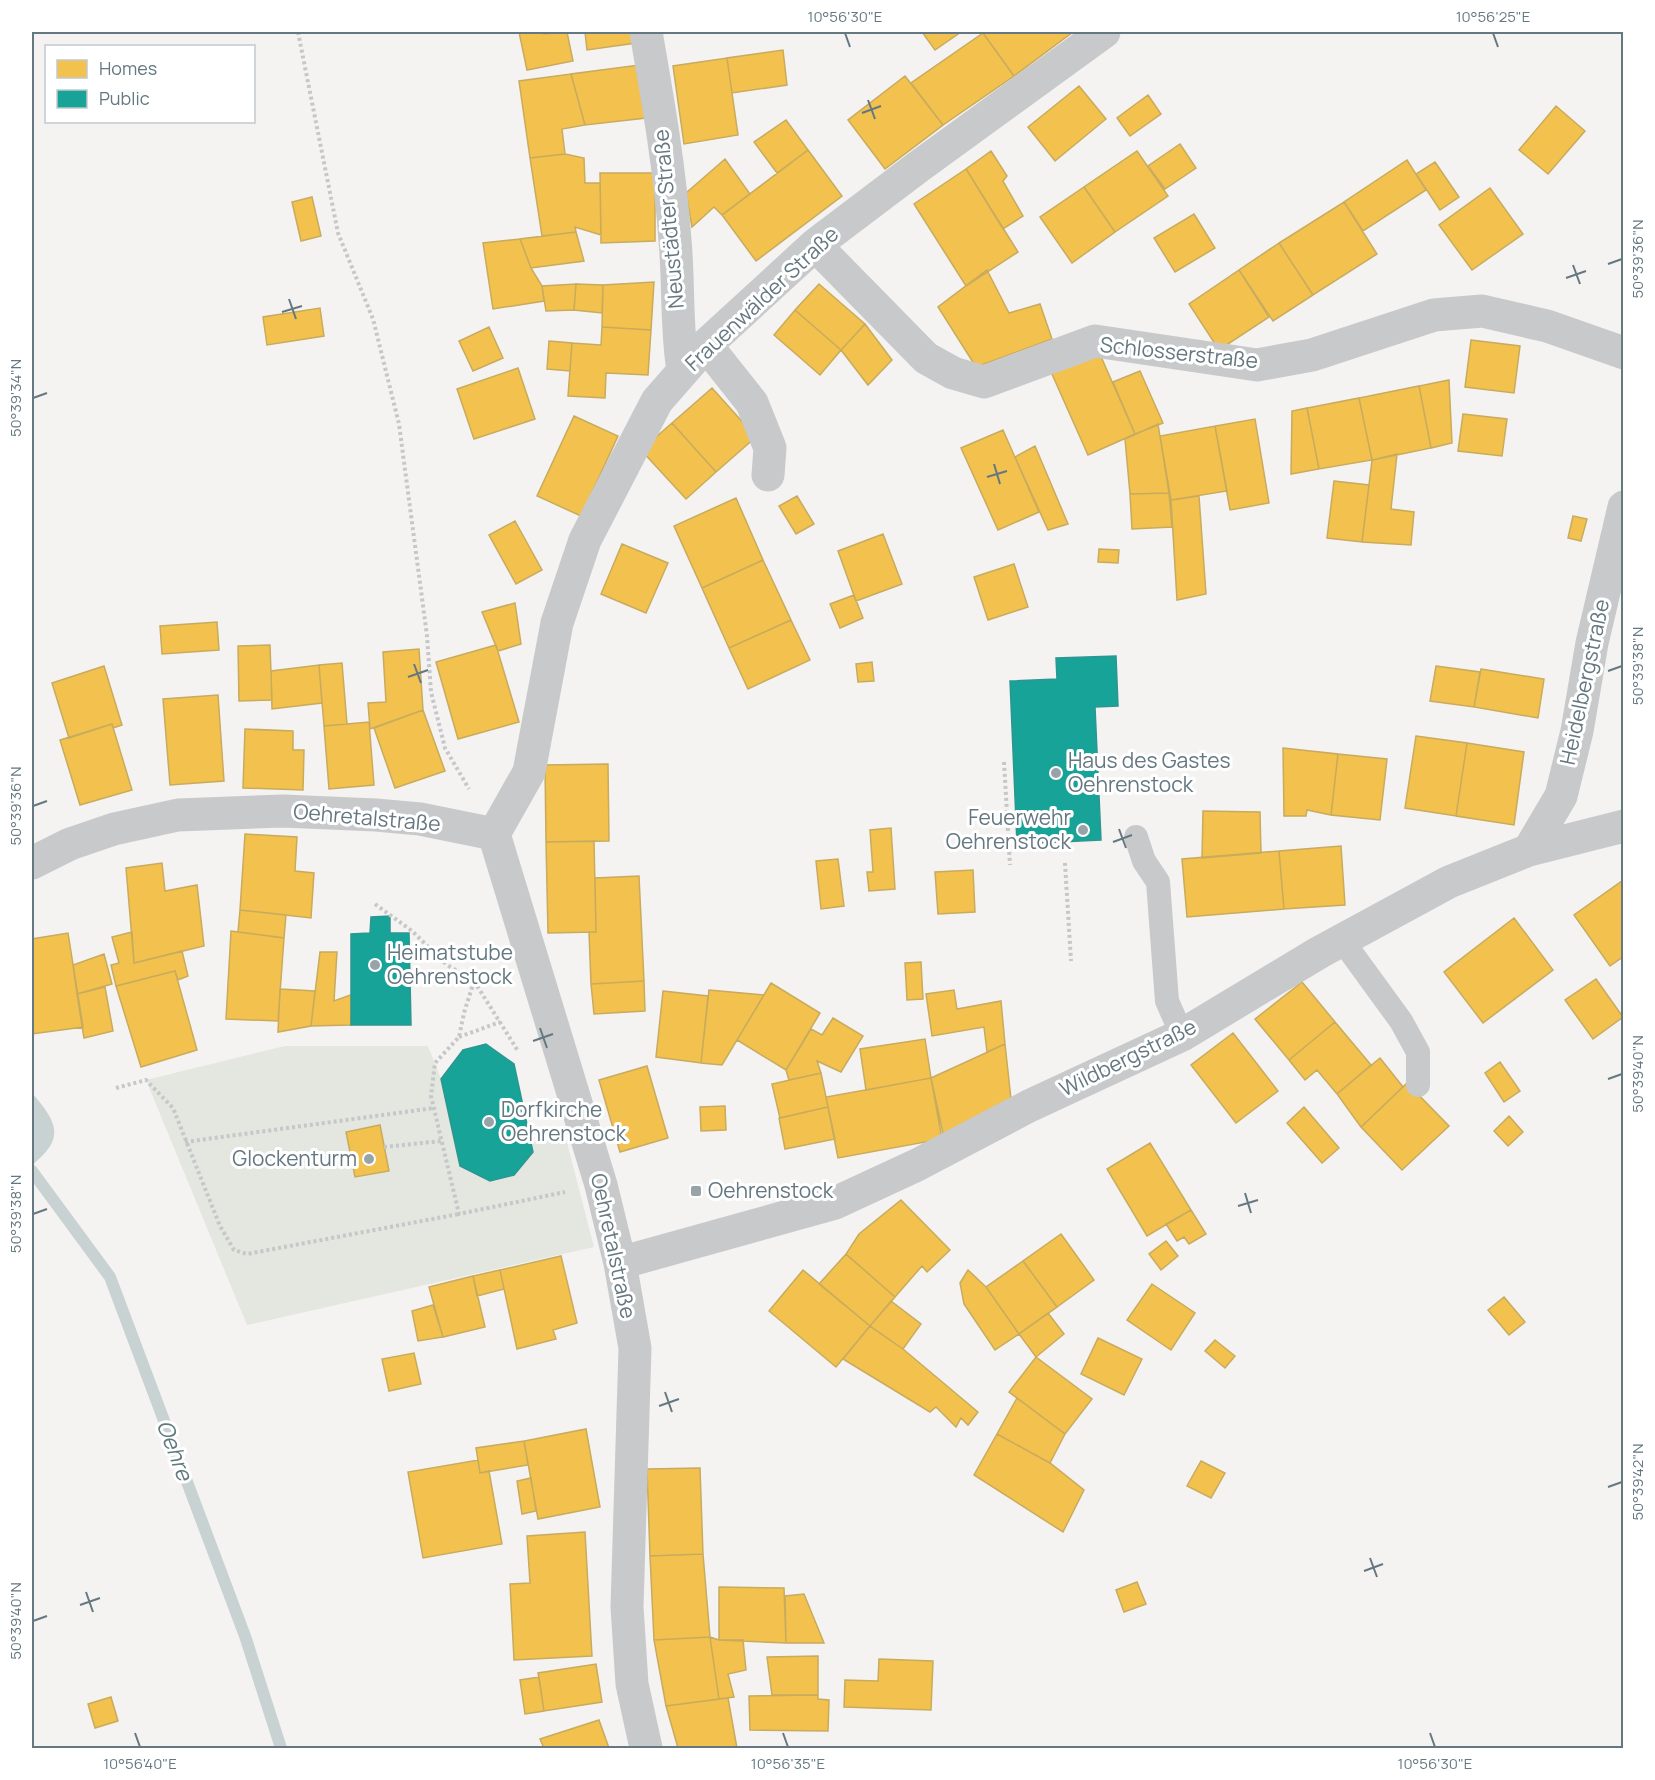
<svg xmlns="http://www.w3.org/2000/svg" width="1655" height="1780" font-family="Manrope,sans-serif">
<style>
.green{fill:#e4e6e0}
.water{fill:#c9d2d3}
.homes{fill:#f2c14e;stroke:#c8ab5d;stroke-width:1.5}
.public{fill:#17a398;stroke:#2e9691;stroke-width:1.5}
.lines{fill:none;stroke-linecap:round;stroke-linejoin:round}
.stream{stroke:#c9d2d3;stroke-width:12}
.path{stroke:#c6c7c8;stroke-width:4;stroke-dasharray:3 3;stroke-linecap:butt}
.service{stroke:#c8c9ca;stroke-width:24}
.minor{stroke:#c8c9ca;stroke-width:33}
.tertiary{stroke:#c8c9ca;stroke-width:33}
.ticks{fill:none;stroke:#657881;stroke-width:2}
.poi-dot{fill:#97a3a9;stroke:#fff;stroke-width:2}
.labels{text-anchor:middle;stroke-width:6;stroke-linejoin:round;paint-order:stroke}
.street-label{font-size:21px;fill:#657881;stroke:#fff}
.poi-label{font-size:21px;fill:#657881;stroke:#fff;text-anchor:start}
.water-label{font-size:22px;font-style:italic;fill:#607a7f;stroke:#fff}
.neatline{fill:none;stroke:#657881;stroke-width:2}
.ticks-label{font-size:15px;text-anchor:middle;fill:#657881}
</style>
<rect width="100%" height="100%" fill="#f4f3f2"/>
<path class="green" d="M285,1046H428L441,1079L460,1166L490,1181L514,1175L533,1152L531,1137L564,1131L594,1247L247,1325L146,1080Z"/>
<path class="water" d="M32,1093C57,1122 66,1138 32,1165Z"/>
<path class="homes" d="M519,32H544V34L567,32L573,61L527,70Z
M585,32H635L636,43L587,50Z
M922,32H961L935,50Z
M985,32H1073L1014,76L983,33Z
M983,33L1014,76L943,125L911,83Z
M783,50L787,85L732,93L727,58Z
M727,58L738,135L684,144L673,66Z
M639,65L646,118L585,125L571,74Z
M571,74L585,125L562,129L565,154L530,158L519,81Z
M905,76L943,125L885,169L848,120Z
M1079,86L1106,119L1055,161L1028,127Z
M1148,95L1161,114L1130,136L1117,118Z
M1556,106L1585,131L1548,174L1519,150Z
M786,120L808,150L777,173L754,142Z
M1180,144L1196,168L1165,189L1148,166Z
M808,150L842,196L756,261L722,215Z
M991,151L1007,176L1003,181L1023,216L1003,229L966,169Z
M1137,151L1168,196L1115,232L1084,187Z
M565,154L584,158L585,183H600L601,235L575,227L576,232L542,236L530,158Z
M725,159L750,194L722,215L714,207L692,227L686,193Z
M1407,160L1426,190L1363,231L1344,202Z
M1435,162L1459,197L1440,210L1416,174Z
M966,169L1018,252L966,286L914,204Z
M600,173H655V241L601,243Z
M1084,187L1115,232L1072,263L1040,217Z
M1490,188L1523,234L1472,270L1439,225Z
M312,197L321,236L301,241L292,202Z
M1344,202L1377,254L1313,295L1279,243Z
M1194,214L1215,248L1175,272L1154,238Z
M576,232L584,261L531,268L520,239Z
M520,239L531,268L542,286L544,301L493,309L483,243Z
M1279,243L1313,295L1273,321L1239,270Z
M987,270L1009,313L1040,304L1052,339L976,367L938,307Z
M1239,270L1269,317L1219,350L1189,304Z
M654,282L651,330L602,327L603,285Z
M576,284L603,285L602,313L574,310Z
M576,284L574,310L546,311L542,286Z
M819,284L865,324L841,350L795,310Z
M320,308L324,336L267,345L263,317Z
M795,310L841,350L820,375L774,335Z
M865,324L892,360L868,385L841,350Z
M489,327L503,358L473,371L459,341Z
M602,327L651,330L648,375L606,373L605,398L568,396L572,343L601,345Z
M1471,340L1520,346L1514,393L1465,387Z
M549,341L572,343L570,371L547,369Z
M1099,352L1135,434L1088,455L1051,372Z
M518,368L535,419L474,439L457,389Z
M1140,371L1163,423L1135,434L1113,382Z
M1449,380L1452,443L1431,448L1419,386Z
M1419,386L1431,448L1372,460L1359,398Z
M712,388L756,437L716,472L672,423Z
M1359,398L1372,460L1319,469L1307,408Z
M1307,408L1319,469L1291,474L1292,411Z
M1463,414L1507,419L1502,456L1458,451Z
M574,416L618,436L581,516L537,496Z
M1255,419L1269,503L1230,510L1215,426Z
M672,423L716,472L686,499L641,450Z
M1158,424L1169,493L1130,494L1125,439Z
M1215,426L1227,491L1171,500L1160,436Z
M1003,430L1039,512L998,530L961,448Z
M1035,446L1068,524L1048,530L1015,457Z
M1397,454L1391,509L1414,512L1411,545L1362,542L1372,460Z
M1334,481L1369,485L1362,542L1327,538Z
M1169,493L1172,527L1132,529L1130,494Z
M797,496L814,524L796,534L779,506Z
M1199,496L1206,594L1177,600L1171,500Z
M736,498L763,560L702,588L674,526Z
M1573,516L1587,519L1581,541L1568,538Z
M515,521L542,570L516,584L489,535Z
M883,534L902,584L856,601L838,551Z
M622,544L668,563L646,613L601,594Z
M1099,549L1119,550L1118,563L1098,562Z
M763,560L791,620L729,648L702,588Z
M1014,564L1028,607L988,620L974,577Z
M854,595L863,618L840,628L830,604Z
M515,603L521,644L498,651L482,612Z
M791,620L810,660L748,689L729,648Z
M217,622L219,650L162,654L160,626Z
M270,645L272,700L239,701L238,646Z
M496,645L519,722L458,739L436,662Z
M419,649L423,710L370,729L368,703L386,702L383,652Z
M872,662L874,681L858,682L856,664Z
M342,663L347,724L324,726L319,665Z
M319,665L322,703L272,709L271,671Z
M104,666L122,725L113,728L112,724L69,738L52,683Z
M1436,666L1480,672L1474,707L1430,701Z
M1481,669L1544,679L1538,718L1474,707Z
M218,695L224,781L170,785L163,699Z
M423,710L445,771L395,788L374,728Z
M369,722L374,785L329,789L324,726Z
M112,724L132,790L80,805L60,740Z
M245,729L293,731V750H304L303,790L243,788Z
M1416,736L1467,743L1456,816L1405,808Z
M1467,743L1524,752L1514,825L1456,816Z
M1283,748L1338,754L1331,815L1307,810L1306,816H1284Z
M1338,754L1387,759L1380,820L1331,815Z
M608,764L609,841L546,842L545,765Z
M1203,811L1260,812L1261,853L1202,858Z
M891,828L895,889L869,891L867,872H873L870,830Z
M245,834L297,837L295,871L314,873L311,918L240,910Z
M594,841L596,932L548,933L546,842Z
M1341,846L1345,905L1284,909L1279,851Z
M1279,851L1284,909L1187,917L1182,859Z
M838,859L844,906L821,909L816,861Z
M162,863L165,891L197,885L204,946L134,963L126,868Z
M973,870L975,912L938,914L935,872Z
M639,876L644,981L591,984L589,932H596L595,878Z
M1622,881L1624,956L1610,966L1574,915Z
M240,910L286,915L284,938L238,932Z
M1514,918L1553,970L1483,1023L1444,972Z
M231,931L284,938L278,1021L226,1019Z
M132,932L134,963L182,951L188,976L178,980L175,971L116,986L111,965L119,963L112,937Z
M68,933L83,1027L32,1034V939Z
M320,952H337L334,1001L353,994L351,1025L311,1026Z
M104,954L112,984L77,994L73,965Z
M921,962L923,999L907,1000L905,963Z
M175,971L197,1050L141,1067L116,986Z
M1596,979L1623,1017L1593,1039L1565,1000Z
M644,981L645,1011L594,1014L591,984Z
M1302,982L1335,1022L1289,1060L1255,1019Z
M771,983L820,1013L786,1070L737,1040Z
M105,987L113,1031L84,1038L77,994Z
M280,989L315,991L311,1026L278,1032Z
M709,990L764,995L722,1065L701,1063Z
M954,990L957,1009L1001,1001L1005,1044L987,1052L984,1027L932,1036L926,994Z
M663,991L708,996L701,1063L656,1057Z
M833,1018L863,1036L841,1072L817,1061L821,1073L789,1080L786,1070L811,1029L822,1035Z
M1335,1022L1371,1065L1337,1094L1317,1070L1305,1080L1289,1060Z
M1233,1033L1278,1091L1236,1123L1191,1065Z
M925,1039L931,1078L866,1090L860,1049Z
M1005,1044L1011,1099L944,1138L931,1078Z
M1380,1058L1403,1087L1361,1127L1337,1094Z
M1500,1062L1520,1091L1504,1102L1485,1073Z
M647,1066L668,1138L620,1152L599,1080Z
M821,1073L828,1107L780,1118L772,1084Z
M931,1078L942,1139L838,1158L826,1097Z
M1407,1083L1449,1126L1402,1170L1361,1127Z
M725,1106L726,1130L701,1131L700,1107Z
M828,1107L835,1139L785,1149L779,1118Z
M1304,1107L1339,1148L1322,1163L1287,1123Z
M1509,1116L1523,1132L1508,1146L1494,1131Z
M380,1125L389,1171L355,1177L346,1132Z
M1150,1143L1191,1210L1147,1236L1107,1169Z
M901,1200L950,1250L927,1272L922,1266L895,1297L846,1254L859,1234Z
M1191,1210L1206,1234L1189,1244L1184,1237L1177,1241L1166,1224Z
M1061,1234L1094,1280L1057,1307L1023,1261Z
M1166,1241L1178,1256L1161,1270L1149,1254Z
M846,1254L895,1297L870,1326L819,1284Z
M561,1256L577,1323L553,1330L556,1339L517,1349L500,1270Z
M1023,1261L1057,1307L1019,1334L986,1287Z
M500,1270L504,1289L477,1296L473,1276Z
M803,1270L870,1326L836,1367L769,1311Z
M968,1270L986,1287L1019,1334L995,1350L964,1304L960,1283Z
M473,1276L485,1327L443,1337L429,1287Z
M1152,1284L1195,1313L1171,1350L1127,1320Z
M1504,1297L1525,1322L1509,1335L1488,1310Z
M891,1301L921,1324L903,1349L870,1326Z
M433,1305L443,1337L418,1341L412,1311Z
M1048,1313L1064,1334L1036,1357L1019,1334Z
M870,1326L903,1349L978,1412L968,1425L961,1418L956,1427L936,1407L930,1412L843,1359Z
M1098,1338L1142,1359L1124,1395L1081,1374Z
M1215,1340L1235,1356L1225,1368L1205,1351Z
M414,1353L421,1384L389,1391L382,1359Z
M1036,1357L1092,1399L1065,1434L1009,1392Z
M1017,1398L1065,1434L1050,1463L997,1434Z
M586,1429L600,1507L538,1519L524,1441Z
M997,1434L1050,1463L1084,1490L1063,1532L974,1475Z
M524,1441L528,1465L480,1473L476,1448Z
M478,1460L480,1473L489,1471L502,1544L423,1558L408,1472Z
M1201,1461L1225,1473L1211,1498L1187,1486Z
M700,1468L703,1554L650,1556L647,1469Z
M531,1478L536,1511L522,1514L517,1481Z
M585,1532L592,1656L514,1660L510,1584L530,1583L527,1536Z
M703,1554L710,1637L654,1640L650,1556Z
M1137,1582L1146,1604L1124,1612L1116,1590Z
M719,1587L784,1588L786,1643L719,1640Z
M804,1594L824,1643H786L785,1596Z
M710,1637L719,1699L666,1706L654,1640Z
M710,1637L719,1640H743L746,1670L728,1674L734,1697L719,1699Z
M818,1656V1695H772L767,1657Z
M879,1659L933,1661L931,1710L844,1707L845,1680L878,1681Z
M596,1664L602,1702L544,1711L538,1673Z
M539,1677L544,1711L525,1714L520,1680Z
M818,1695V1699L829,1700L828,1731L750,1730L749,1696Z
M111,1697L118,1721L95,1728L88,1704Z
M728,1698L737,1748H678L666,1706Z
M599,1720L609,1748H544L540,1739Z"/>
<path class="public" d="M1116,656L1118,706L1095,707L1101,840L1017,844L1010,681L1057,679L1056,658Z
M390,916V933H409L411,1025H351V934L370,933L371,917Z
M486,1044L514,1064L533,1152L514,1175L490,1181L460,1166L441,1079L463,1050Z"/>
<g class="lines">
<path class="stream" d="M32,1171L110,1277L245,1636L281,1748"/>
<path class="path" d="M298,32L338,233L373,319L399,424L427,636L431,692L445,748L469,789
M1004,762L1010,865
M1065,863L1071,961
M375,904L412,931L447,965L474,981L518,1051
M474,981L464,1013L459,1037L435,1063L431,1096L459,1214L565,1192
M459,1037L500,1022
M116,1088L146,1080L173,1108L220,1226L234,1250L247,1254L459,1214
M524,1107L538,1104
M185,1142L434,1108
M384,1147L441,1141"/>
<path class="service" d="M1136,837L1144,861L1158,882L1167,1001L1182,1035
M1342,940L1401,1021L1418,1052V1085"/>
<path class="minor" d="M646,32C658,101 670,169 675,240C679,284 676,327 683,371
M815,245L926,358L953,373L984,382L1095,341L1257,365L1312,355L1434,315L1482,311L1547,326L1624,353
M706,345L752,403L770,448L768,475
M1529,850L1561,796L1577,731L1592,643L1624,507
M620,1263L835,1203L917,1165L1029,1106L1182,1035L1320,952L1449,882L1529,850L1624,826
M646,1748L632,1684L627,1607L635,1348L620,1263L601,1185L494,834L529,772L557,623L585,540L657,401L706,345L815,245L918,167L1104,32"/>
<path class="tertiary" d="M32,863L70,844L114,829L178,815L283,811L376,815L420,819L494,834"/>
</g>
<path class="ticks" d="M845,33L850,47M1493,33L1498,47M868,100L875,119M862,113L881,106M1608,264L1622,259M1573,265L1580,284M1566,278L1586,271M289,299L296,319M282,312L302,306M33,398L47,393M994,464L1000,484M987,477L1007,471M414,664L421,683M1608,671L1622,666M408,677L428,670M33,806L47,801M1119,829L1126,848M1113,842L1132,835M540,1028L547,1048M533,1041L553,1034M1608,1079L1622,1074M1245,1193L1251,1213M1238,1206L1258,1200M33,1214L47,1209M665,1392L672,1412M659,1406L679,1399M1608,1487L1622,1482M1370,1558L1377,1577M1364,1571L1383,1564M86,1592L93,1612M80,1605L100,1598M33,1621L47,1616M135,1733L140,1747M783,1733L788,1747M1430,1733L1435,1747"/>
<g class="poi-dot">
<circle cx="1056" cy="773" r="6"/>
<circle cx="1083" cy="830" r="6"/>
<circle cx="375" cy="965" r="6"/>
<circle cx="489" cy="1122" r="6"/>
<circle cx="369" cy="1159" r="6"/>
<rect x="690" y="1185" width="12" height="12" rx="3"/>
</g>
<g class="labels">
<g class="street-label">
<text transform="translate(669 219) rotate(-95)" y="7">Neustädter Straße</text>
<text transform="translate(762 299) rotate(-43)" y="7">Frauenwälder Straße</text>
<text transform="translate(1179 353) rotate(6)" y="7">Schlosserstraße</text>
<text transform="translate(1585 682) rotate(-78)" y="7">Heidelbergstraße</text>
<text transform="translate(367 818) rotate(5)" y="7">Oehretalstraße</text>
<text transform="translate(1128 1058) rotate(-26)" y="7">Wildbergstraße</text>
<text transform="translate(613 1246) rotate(78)" y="7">Oehretalstraße</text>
</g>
<g class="poi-label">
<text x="1068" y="768">Haus des Gastes<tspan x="1068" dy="24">Oehrenstock</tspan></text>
<text x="1071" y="825" text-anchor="end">Feuerwehr<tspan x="1071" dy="24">Oehrenstock</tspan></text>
<text x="387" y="960">Heimatstube<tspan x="387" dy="24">Oehrenstock</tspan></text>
<text x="501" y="1117">Dorfkirche<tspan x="501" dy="24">Oehrenstock</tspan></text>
<text x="357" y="1166" text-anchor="end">Glockenturm</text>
<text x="708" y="1198">Oehrenstock</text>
</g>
<g class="water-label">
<text transform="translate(175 1450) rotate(69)" y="8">Oehre</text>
</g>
</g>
<rect width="1655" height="1780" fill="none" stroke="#ffffff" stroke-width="66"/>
<rect x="45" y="45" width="210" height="78" fill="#ffffff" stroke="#c1c9cd" stroke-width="1.5"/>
<rect x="57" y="60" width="30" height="18" fill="#f2c14e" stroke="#c1c9cd" stroke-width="1.5"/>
<text x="99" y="75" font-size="18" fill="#657881">Homes</text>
<rect x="57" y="90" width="30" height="18" fill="#17a398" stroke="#c1c9cd" stroke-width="1.5"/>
<text x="99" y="105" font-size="18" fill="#657881">Public</text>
<rect x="33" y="33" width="1589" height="1714" class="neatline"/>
<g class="ticks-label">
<text x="845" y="22">10°56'30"E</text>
<text x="1493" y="22">10°56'25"E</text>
<text transform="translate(1638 259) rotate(-90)" y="5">50°39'36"N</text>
<text transform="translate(16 398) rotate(-90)" y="5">50°39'34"N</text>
<text transform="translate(1638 666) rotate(-90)" y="5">50°39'38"N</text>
<text transform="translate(16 806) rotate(-90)" y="5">50°39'36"N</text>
<text transform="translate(1638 1074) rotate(-90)" y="5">50°39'40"N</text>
<text transform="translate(16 1214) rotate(-90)" y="5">50°39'38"N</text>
<text transform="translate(1638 1482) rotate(-90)" y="5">50°39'42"N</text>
<text transform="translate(16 1621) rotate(-90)" y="5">50°39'40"N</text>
<text x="140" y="1769">10°56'40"E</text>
<text x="788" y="1769">10°56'35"E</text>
<text x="1435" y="1769">10°56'30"E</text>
</g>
</svg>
